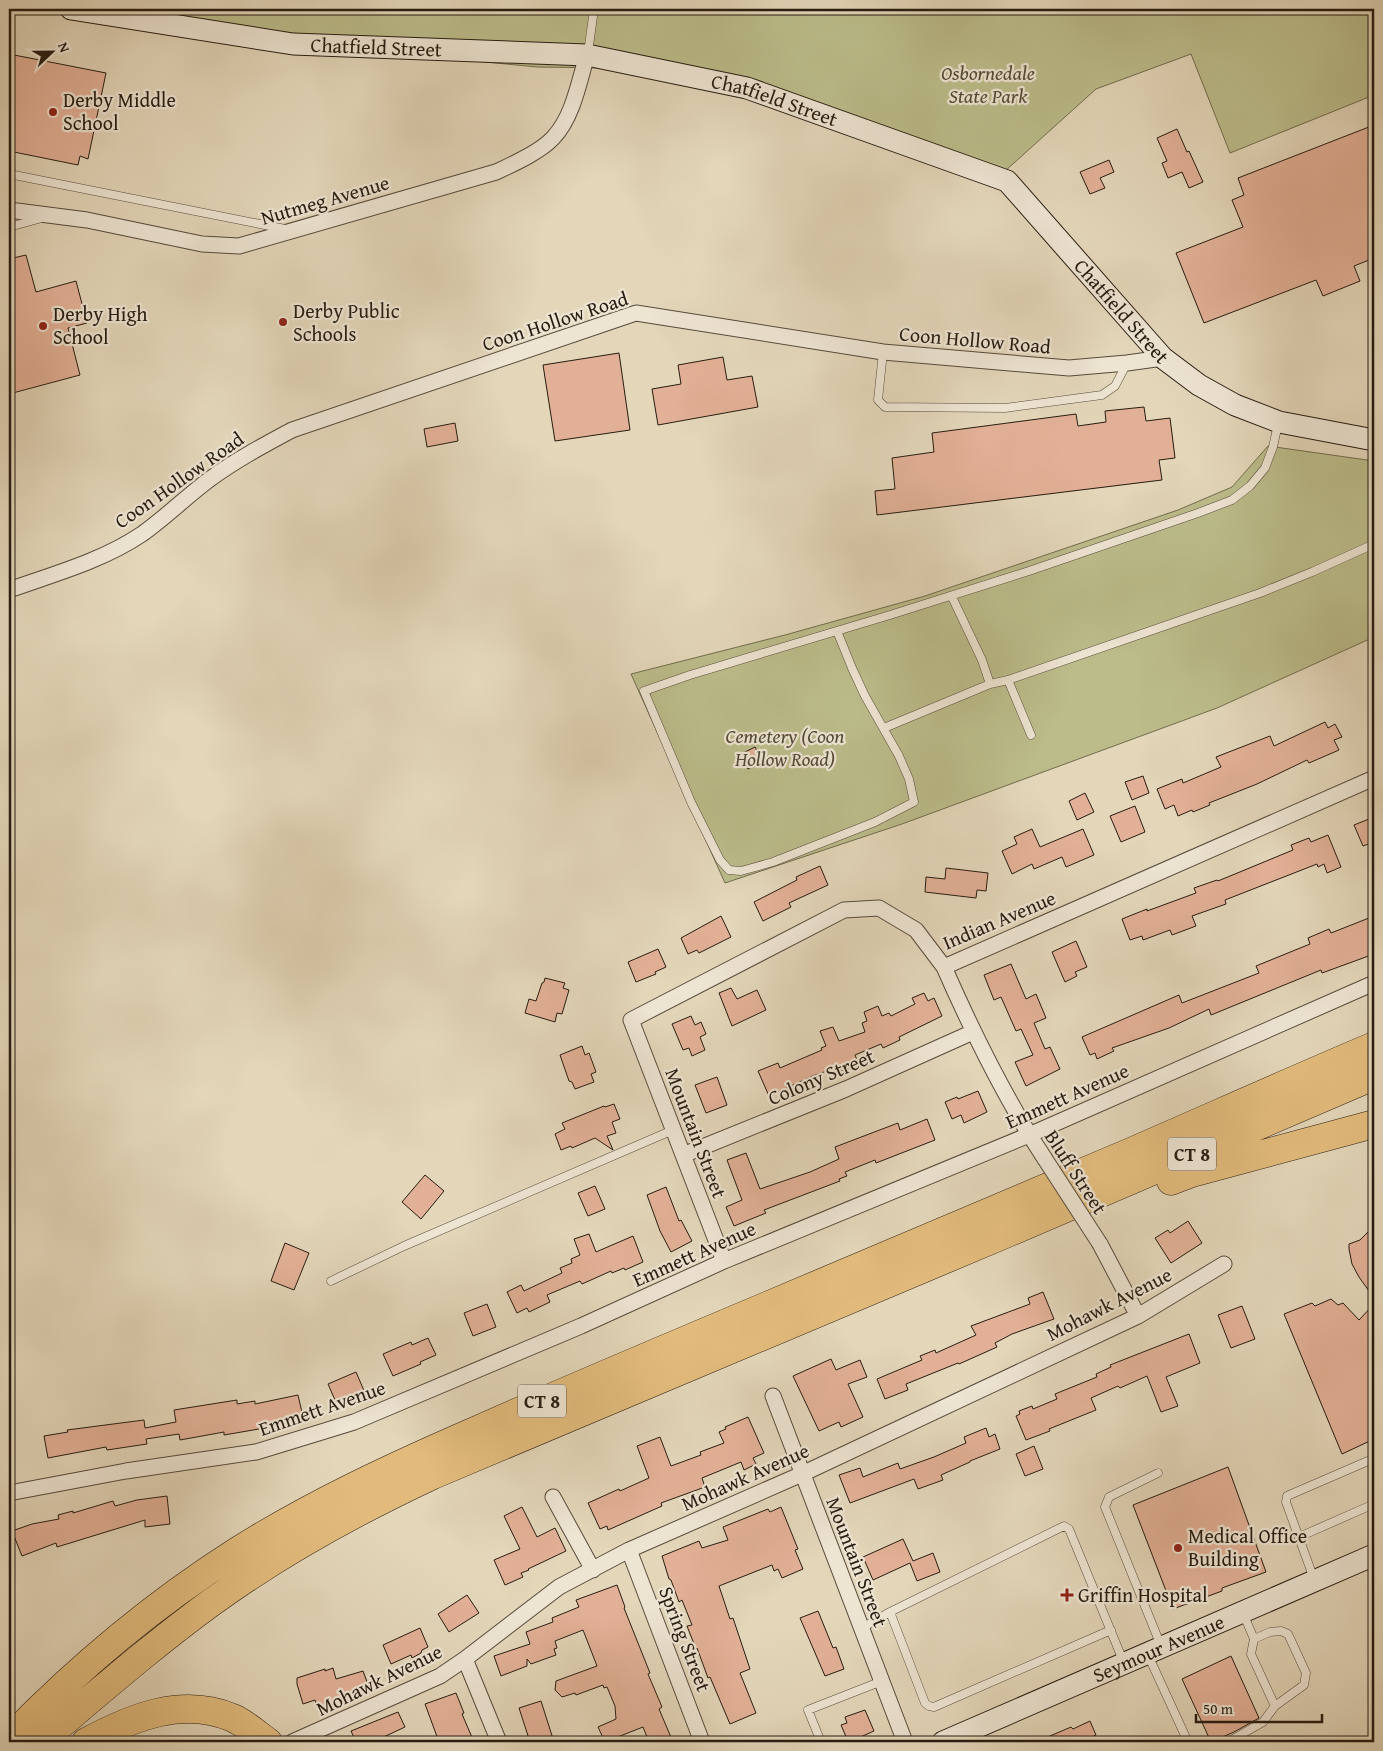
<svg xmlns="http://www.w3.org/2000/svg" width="1383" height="1751" font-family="'Gentium Book Plus',serif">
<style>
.green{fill:#bbbc8a;stroke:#716c4e}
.building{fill:#e2b096;stroke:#271c12}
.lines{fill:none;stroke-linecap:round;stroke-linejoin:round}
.lane-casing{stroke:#564a3c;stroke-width:9}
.street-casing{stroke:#564a3c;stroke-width:17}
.secondary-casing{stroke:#271c12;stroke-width:23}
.highway-casing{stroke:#271c12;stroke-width:29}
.lane{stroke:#ede4d2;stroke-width:8}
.street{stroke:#ede4d2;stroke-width:15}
.secondary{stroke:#ede4d2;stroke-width:21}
.highway{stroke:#e2bb7c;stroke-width:28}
.street-bridge-casing{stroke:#564a3c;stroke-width:17;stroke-linecap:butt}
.street-bridge{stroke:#ede4d2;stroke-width:15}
.poi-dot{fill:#8f2418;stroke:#ede4d2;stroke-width:2}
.labels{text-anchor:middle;stroke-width:4.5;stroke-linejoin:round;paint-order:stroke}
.shield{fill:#ede4d2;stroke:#62584c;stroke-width:1}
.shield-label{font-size:19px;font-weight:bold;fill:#271c12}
.street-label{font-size:20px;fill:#271c12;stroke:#ede4d2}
.park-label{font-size:20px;font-style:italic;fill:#534c36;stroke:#ede4d2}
.poi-label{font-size:20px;fill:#271c12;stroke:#ede4d2;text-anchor:start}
</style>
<rect width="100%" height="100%" fill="#e3d6b9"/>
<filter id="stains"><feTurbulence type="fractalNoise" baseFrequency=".004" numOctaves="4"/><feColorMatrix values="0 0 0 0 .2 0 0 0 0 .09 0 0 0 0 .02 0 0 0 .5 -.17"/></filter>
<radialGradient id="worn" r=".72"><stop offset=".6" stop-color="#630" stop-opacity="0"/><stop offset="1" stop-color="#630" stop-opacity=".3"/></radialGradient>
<path class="green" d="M117,9H1374V95L1230,153L1191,54L1096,89L1004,172L917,138L611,68L537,67L434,57Z
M1268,446L1374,461V637L1217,708L902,824L725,883L631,674L785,635L925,596L1178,510L1232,487Z"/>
<path class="building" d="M9,54L106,73L88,159L80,156L78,165L9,151Z
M1374,125V258L1354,266L1360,281L1323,296L1316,280L1204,323L1176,253L1243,227L1232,200L1244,195L1238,178Z
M1177,129L1187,152L1189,151L1203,182L1189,188L1182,172L1168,178L1162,163L1167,161L1157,138Z
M1109,160L1114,172L1100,178L1105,188L1090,194L1080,172Z
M26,255L36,292L76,281L87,323L68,328L80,375L9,394V259Z
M619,353L630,430L555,441L543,365Z
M723,357L727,380L752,376L758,407L658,425L652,389L681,384L678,365Z
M1144,407L1146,421L1170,418L1175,458L1159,460L1162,480L877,515L875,491L895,489L892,458L934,452L932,433L1076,414L1078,426L1106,422L1105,411Z
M455,423L458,441L427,447L424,429Z
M1325,722L1328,728L1335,724L1342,737L1334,740L1339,750L1309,763L1307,760L1257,784L1209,803L1210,805L1193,812L1192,810L1178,816L1174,805L1165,809L1157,789L1182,779L1183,783L1221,767L1216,757L1270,736L1274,746Z
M755,747L763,762L748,769L741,754Z
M1143,776L1149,793L1132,800L1125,782Z
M1085,793L1094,812L1077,820L1069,801Z
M1135,806L1145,832L1121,842L1110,816Z
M1374,817V842L1363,846L1354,825Z
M1032,829L1040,847L1083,829L1094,855L1066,867L1062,857L1034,869L1032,864L1012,874L1002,851L1017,844L1014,837Z
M1328,835L1341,867L1327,873L1324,864L1318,867L1317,864L1225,900L1226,904L1192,916L1196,926L1172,935L1170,930L1143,940L1142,936L1130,940L1122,919L1147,909V911L1196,893L1194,888L1217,880L1218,881L1293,850L1291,845L1309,838L1311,842Z
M820,866L828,885L789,903L791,907L763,921L754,902L797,880L796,877Z
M946,868L988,873L986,891L977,890L976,898L925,892L926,877L945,879Z
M721,916L731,937L699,953L697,950L688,954L681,938Z
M1374,916V954L1322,973L1321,970L1211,1015L1209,1009L1169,1028L1112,1048L1114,1051L1097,1059L1095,1053L1090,1055L1082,1037L1179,995L1182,1003L1259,973L1256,966L1310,944L1308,938L1329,929L1331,933Z
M1076,941L1087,967L1075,972L1077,976L1065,982L1052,952Z
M658,949L666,967L655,972L656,974L636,982L628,962Z
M1011,964L1026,999L1036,994L1046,1018L1034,1023L1045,1049L1050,1047L1060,1069L1026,1086L1015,1062L1033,1055L1021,1029L1016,1031L1001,997L994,1000L984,975Z
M545,978L565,983L563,988L569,990L562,1014L557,1013L555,1022L525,1013L529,999L536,1001L542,983L544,982Z
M731,988L737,999L757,990L766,1010L732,1026L719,993Z
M924,993L928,1001L934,998L942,1016L899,1037L900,1040L883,1048L881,1044L855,1055L857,1060L854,1061L856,1066L840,1071L839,1067L815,1075L769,1096L758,1071L778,1063L780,1068L822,1050L821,1048L826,1046L820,1031L833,1027L839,1041L865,1032L862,1023L867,1021L864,1012L878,1006L882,1016L889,1013L891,1016L915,1004L912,998Z
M691,1016L695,1025L701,1022L706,1034L700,1037L705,1050L692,1056L689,1048L683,1050L672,1024Z
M582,1046L585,1055L589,1053L596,1072L591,1074L594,1082L575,1089L572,1082L569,1081L560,1055Z
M717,1077L727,1105L706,1113L695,1085Z
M978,1091L987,1112L964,1123L961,1115L952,1119L945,1102L957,1097L958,1099Z
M614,1104L620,1119L612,1122L616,1133L607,1136L613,1150L595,1138L572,1148L571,1146L561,1150L555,1134L565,1129L562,1123L604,1106L605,1107Z
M927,1119L935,1140L876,1163L875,1160L845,1172L847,1176L839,1179L840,1181L764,1210L766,1213L734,1226L726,1207L742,1200L727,1160L746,1153L760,1189L810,1172L839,1159L835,1147L898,1123L900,1130Z
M425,1175L444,1191L421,1219L402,1202Z
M595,1186L605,1209L588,1216L578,1193Z
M666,1187L679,1221L681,1220L692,1241L671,1252L660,1231L647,1195Z
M1188,1221L1202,1243L1171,1263L1155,1238L1168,1230L1170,1233Z
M1374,1226V1298L1359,1277L1352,1264L1349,1249V1244L1360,1240Z
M589,1234L596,1252L633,1236L643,1262L625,1270L624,1268L612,1273L611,1271L582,1284L580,1281L547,1295L550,1302L529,1312L527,1308L517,1313L507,1292L521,1285L524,1291L562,1273L560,1268L572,1263L571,1259L580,1255L574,1239Z
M285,1243L309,1253L294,1290L271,1281Z
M1043,1292L1054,1319L1012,1334L995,1343L997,1347L959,1364L958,1363L906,1384L908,1390L885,1399L877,1379L922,1360L920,1356L935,1350L936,1353L976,1335L971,1326L1030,1304L1028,1298Z
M1331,1299L1338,1305L1343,1303L1359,1320L1374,1304V1439L1342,1454L1284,1314L1312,1303L1315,1306Z
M487,1304L496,1327L473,1336L464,1313Z
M1242,1306L1255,1339L1231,1348L1218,1315Z
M1189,1334L1200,1363L1166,1377L1178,1406L1161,1412L1147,1376L1120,1388L1118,1386L1091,1398L1096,1410L1049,1429L1050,1431L1026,1440L1016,1416L1020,1414L1019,1411L1032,1406L1033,1409L1057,1399L1055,1394L1097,1377L1096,1374L1111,1367L1110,1365Z
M428,1338L436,1355L420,1362L421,1364L393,1376L383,1354L411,1342L412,1345Z
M831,1359L836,1370L860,1360L867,1377L848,1384L863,1417L841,1427L839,1422L819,1431L793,1376Z
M356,1372L365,1393L341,1404L339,1401L335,1400L328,1384Z
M298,1395L303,1417L288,1420L287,1423L259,1429L224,1435V1432L180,1440L179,1434L146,1439L147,1444L107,1450L106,1447L48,1458L44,1436L68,1432L67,1430L144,1420L145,1428L176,1422L174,1410L237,1400V1404L255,1401V1404Z
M748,1417L764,1453L753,1458L756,1464L744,1470L741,1462L702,1478L705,1487L661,1503L662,1506L608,1530L607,1526L600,1529L588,1503L619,1489L620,1491L649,1478L637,1446L660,1437L671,1466L701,1455L700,1452L724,1443L719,1432L726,1429L725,1427Z
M986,1428L989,1437L995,1434L1000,1449L970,1461V1462L941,1475L943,1480L918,1489L914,1479L850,1503L839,1475L860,1468L863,1477L898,1463L900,1469L934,1457L966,1443L964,1437Z
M1034,1446L1043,1469L1025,1476L1016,1454Z
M1228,1467L1266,1572L1222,1588V1591L1173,1609L1133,1505Z
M167,1496L170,1524L145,1527V1520L57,1547L56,1543L22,1556L12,1531L32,1524L59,1519L58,1515L73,1511V1513L113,1501L115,1506L137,1500Z
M522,1507L537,1537L555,1528L566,1551L528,1569L529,1570L521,1573L523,1577L505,1585L494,1560L520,1549L504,1516Z
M781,1507L798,1549L795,1550L803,1569L782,1578L778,1569L774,1571L772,1565L719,1586L730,1619L733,1618L750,1669L740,1673L756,1713L730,1724L710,1677L708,1678L697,1648L696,1649L687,1626L692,1625L682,1600L679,1602L671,1580L669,1579L662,1556L699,1541L702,1548L728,1540L723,1527L768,1509L770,1512Z
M903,1539L913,1561L933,1553L940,1572L917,1581L910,1563L873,1580L863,1557Z
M617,1585L625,1607L624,1608L650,1673L648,1674L662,1707L659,1709L673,1742H649L643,1727L605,1742L598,1727L616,1719L615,1706L607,1687L604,1688L603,1685L576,1695L575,1693L562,1697L555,1690L556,1681L597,1666L583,1630L555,1641L557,1648L554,1649L556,1655L531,1664L527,1659V1666L501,1676L494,1656L530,1644L526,1632L553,1622L552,1618L579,1607L576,1600Z
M467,1595L479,1613L449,1632L438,1614Z
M818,1611L833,1648L836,1647L844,1669L825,1676L800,1618Z
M420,1628L428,1647L422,1650L421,1653L412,1658L411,1655L391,1664L383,1645Z
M1231,1656L1259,1718L1234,1732L1211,1742L1182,1679Z
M333,1668L336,1679L363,1671L370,1690L317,1708L315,1700L303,1704L297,1684V1678L325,1669V1671Z
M456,1693L464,1713L462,1714L474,1742H439L425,1704Z
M541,1701L554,1742H530L519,1708Z
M865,1710L874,1731L854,1740L853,1737L847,1739L841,1725L847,1723L845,1717Z
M398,1712L405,1727L373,1742H356L351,1731Z
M1090,1721L1096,1735L1082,1742H1036L1071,1727L1073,1729Z"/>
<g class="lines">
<defs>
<path id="lane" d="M588,53L594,9
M9,174L285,229
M9,227L42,218
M883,352L878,400L885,407L1005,408L1102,395L1115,386L1127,363
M952,597L982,660L990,684
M837,631L852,668L865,696L899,756L909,779L914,802L875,822L773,862L741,871L729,870L720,860L691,802L644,691L690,675L890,615L1029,571L1198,513L1232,500L1250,486L1265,468L1273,447L1278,424
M1008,680L1031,735
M884,728L990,684L1008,680L1260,593L1312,572L1374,544
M331,1281L404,1246L673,1130
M1158,1473L1109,1497L1105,1507L1161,1646
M1299,1537L1374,1504
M1314,1579L1286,1502L1287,1496L1368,1461L1374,1463
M890,1612L925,1703L929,1706L934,1707L1111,1630
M1243,1613L1254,1639L1251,1654L1275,1706L1304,1685L1306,1673L1288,1634L1281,1631L1270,1632L1254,1639
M862,1628L890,1612L1064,1526L1069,1529L1124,1663
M1148,1655L1188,1742
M821,1742L808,1710L882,1681
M1228,1742L1263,1722L1275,1706"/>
<path id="street" d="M9,210L87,220L202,244L239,246L496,172C513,164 540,152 553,138C573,117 579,82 587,55
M9,590C54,574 102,561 142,534C166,517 187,496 210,479C236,460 264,445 292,430L636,313L883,352L1069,368L1127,363L1163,358
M944,967C973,1033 1005,1099 1045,1159
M683,1155L846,1089L973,1032
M1100,1244L1138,1316
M724,1261L631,1020L844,910L879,908L916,930L944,967L1374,778
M773,1396L905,1742
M9,1493L126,1471L256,1452L354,1422L581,1326L724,1261L1029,1135L1374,983
M553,1497L593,1570
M629,1550L702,1742
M465,1659L499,1742
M292,1742L440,1676L465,1659L559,1587L629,1550L802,1474L1138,1316L1224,1264"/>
<g id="secondary">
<path id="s1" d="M71,9L293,44L587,55L747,88L1007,181L1163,358L1199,385L1235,405L1279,422L1374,440"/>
<path id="s2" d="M943,1742L1374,1555"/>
</g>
<path id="highway" d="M1171,1181L1192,1173L1374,1124
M9,1739C77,1669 153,1605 236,1552C312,1504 394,1466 477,1430C574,1387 672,1346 769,1305C888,1255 1007,1205 1126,1154C1209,1118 1291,1081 1374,1046
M43,1742L53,1731C105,1687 157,1642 212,1602C281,1552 356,1511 433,1475L1010,1232L1374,1076
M86,1742C131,1718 182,1696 233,1718C246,1724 257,1734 268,1742"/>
</defs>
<use href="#lane" class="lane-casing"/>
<use href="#street" class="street-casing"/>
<use href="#secondary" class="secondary-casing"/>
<use href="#highway" class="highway-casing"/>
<use href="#lane" class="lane"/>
<use href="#street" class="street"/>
<use href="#secondary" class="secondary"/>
<use href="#highway" class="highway"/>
<defs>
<path id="street-bridge" d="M1045,1159L1100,1244"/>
</defs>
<use href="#street-bridge" class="street-bridge-casing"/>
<use href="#street-bridge" class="street-bridge"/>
</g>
<g class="poi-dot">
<circle cx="53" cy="112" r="5"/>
<circle cx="283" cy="322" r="5"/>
<circle cx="43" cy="326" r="5"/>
<circle cx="1178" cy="1548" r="5"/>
<path d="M1064.5 1587.5h5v5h5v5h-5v5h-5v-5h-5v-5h5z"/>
</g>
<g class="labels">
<g class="shield">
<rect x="1168" y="1137.5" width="48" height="33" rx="4"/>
<rect x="518" y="1384.5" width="48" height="33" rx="4"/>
</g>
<g class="shield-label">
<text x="1192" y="1161">CT 8</text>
<text x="542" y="1408">CT 8</text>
</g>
<g class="street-label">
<text dy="7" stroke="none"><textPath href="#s1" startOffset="308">Chatfield Street</textPath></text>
<text dy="7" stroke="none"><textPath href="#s1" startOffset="712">Chatfield Street</textPath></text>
<text transform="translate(325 200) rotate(-16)" y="7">Nutmeg Avenue</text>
<text dy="7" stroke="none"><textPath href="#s1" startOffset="1132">Chatfield Street</textPath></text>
<text transform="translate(555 321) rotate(-18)" y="7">Coon Hollow Road</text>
<text transform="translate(975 340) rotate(5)" y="7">Coon Hollow Road</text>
<text transform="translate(179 480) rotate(-35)" y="7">Coon Hollow Road</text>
<text transform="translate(999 920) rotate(-23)" y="7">Indian Avenue</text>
<text transform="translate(821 1077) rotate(-23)" y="7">Colony Street</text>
<text transform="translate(1067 1096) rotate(-24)" y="7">Emmett Avenue</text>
<text transform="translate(696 1133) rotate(69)" y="7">Mountain Street</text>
<text transform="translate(1076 1172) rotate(57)" y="7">Bluff Street</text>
<text transform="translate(694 1254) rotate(-24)" y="7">Emmett Avenue</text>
<text transform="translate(1109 1304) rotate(-27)" y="7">Mohawk Avenue</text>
<text transform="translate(322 1408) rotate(-19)" y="7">Emmett Avenue</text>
<text transform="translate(745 1477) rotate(-24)" y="7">Mohawk Avenue</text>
<text transform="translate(857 1562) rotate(69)" y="7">Mountain Street</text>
<text transform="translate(685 1639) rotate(69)" y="7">Spring Street</text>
<text dy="7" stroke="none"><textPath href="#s2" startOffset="235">Seymour Avenue</textPath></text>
<text transform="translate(379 1680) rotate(-26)" y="7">Mohawk Avenue</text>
</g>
<g class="park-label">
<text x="988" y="80">Osbornedale<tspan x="988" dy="23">State Park</tspan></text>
<text x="785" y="743">Cemetery (Coon<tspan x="785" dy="23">Hollow Road)</tspan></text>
</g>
<g class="poi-label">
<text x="63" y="107">Derby Middle<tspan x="63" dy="23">School</tspan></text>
<text x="293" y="318">Derby Public<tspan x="293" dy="23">Schools</tspan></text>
<text x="53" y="321">Derby High<tspan x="53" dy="23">School</tspan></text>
<text x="1188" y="1543">Medical Office<tspan x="1188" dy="23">Building</tspan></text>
<text x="1078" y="1602">Griffin Hospital</text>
</g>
</g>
<rect width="1383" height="1751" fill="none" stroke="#e3d6b9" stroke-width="30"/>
<rect x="10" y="10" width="1363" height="1731" fill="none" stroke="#271c12" stroke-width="2.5"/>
<rect x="15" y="15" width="1353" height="1721" fill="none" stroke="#271c12"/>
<g transform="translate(52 52) rotate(68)" stroke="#ede4d2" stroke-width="4" paint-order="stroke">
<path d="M0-4L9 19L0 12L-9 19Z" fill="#271c12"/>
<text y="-8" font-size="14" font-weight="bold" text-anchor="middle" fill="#271c12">N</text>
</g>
<path d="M1196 1714v8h126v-8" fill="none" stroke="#271c12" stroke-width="2.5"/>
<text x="1203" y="1714" font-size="15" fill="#271c12" stroke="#ede4d2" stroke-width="4" paint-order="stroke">50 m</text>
<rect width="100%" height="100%" filter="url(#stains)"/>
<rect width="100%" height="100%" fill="url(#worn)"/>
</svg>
